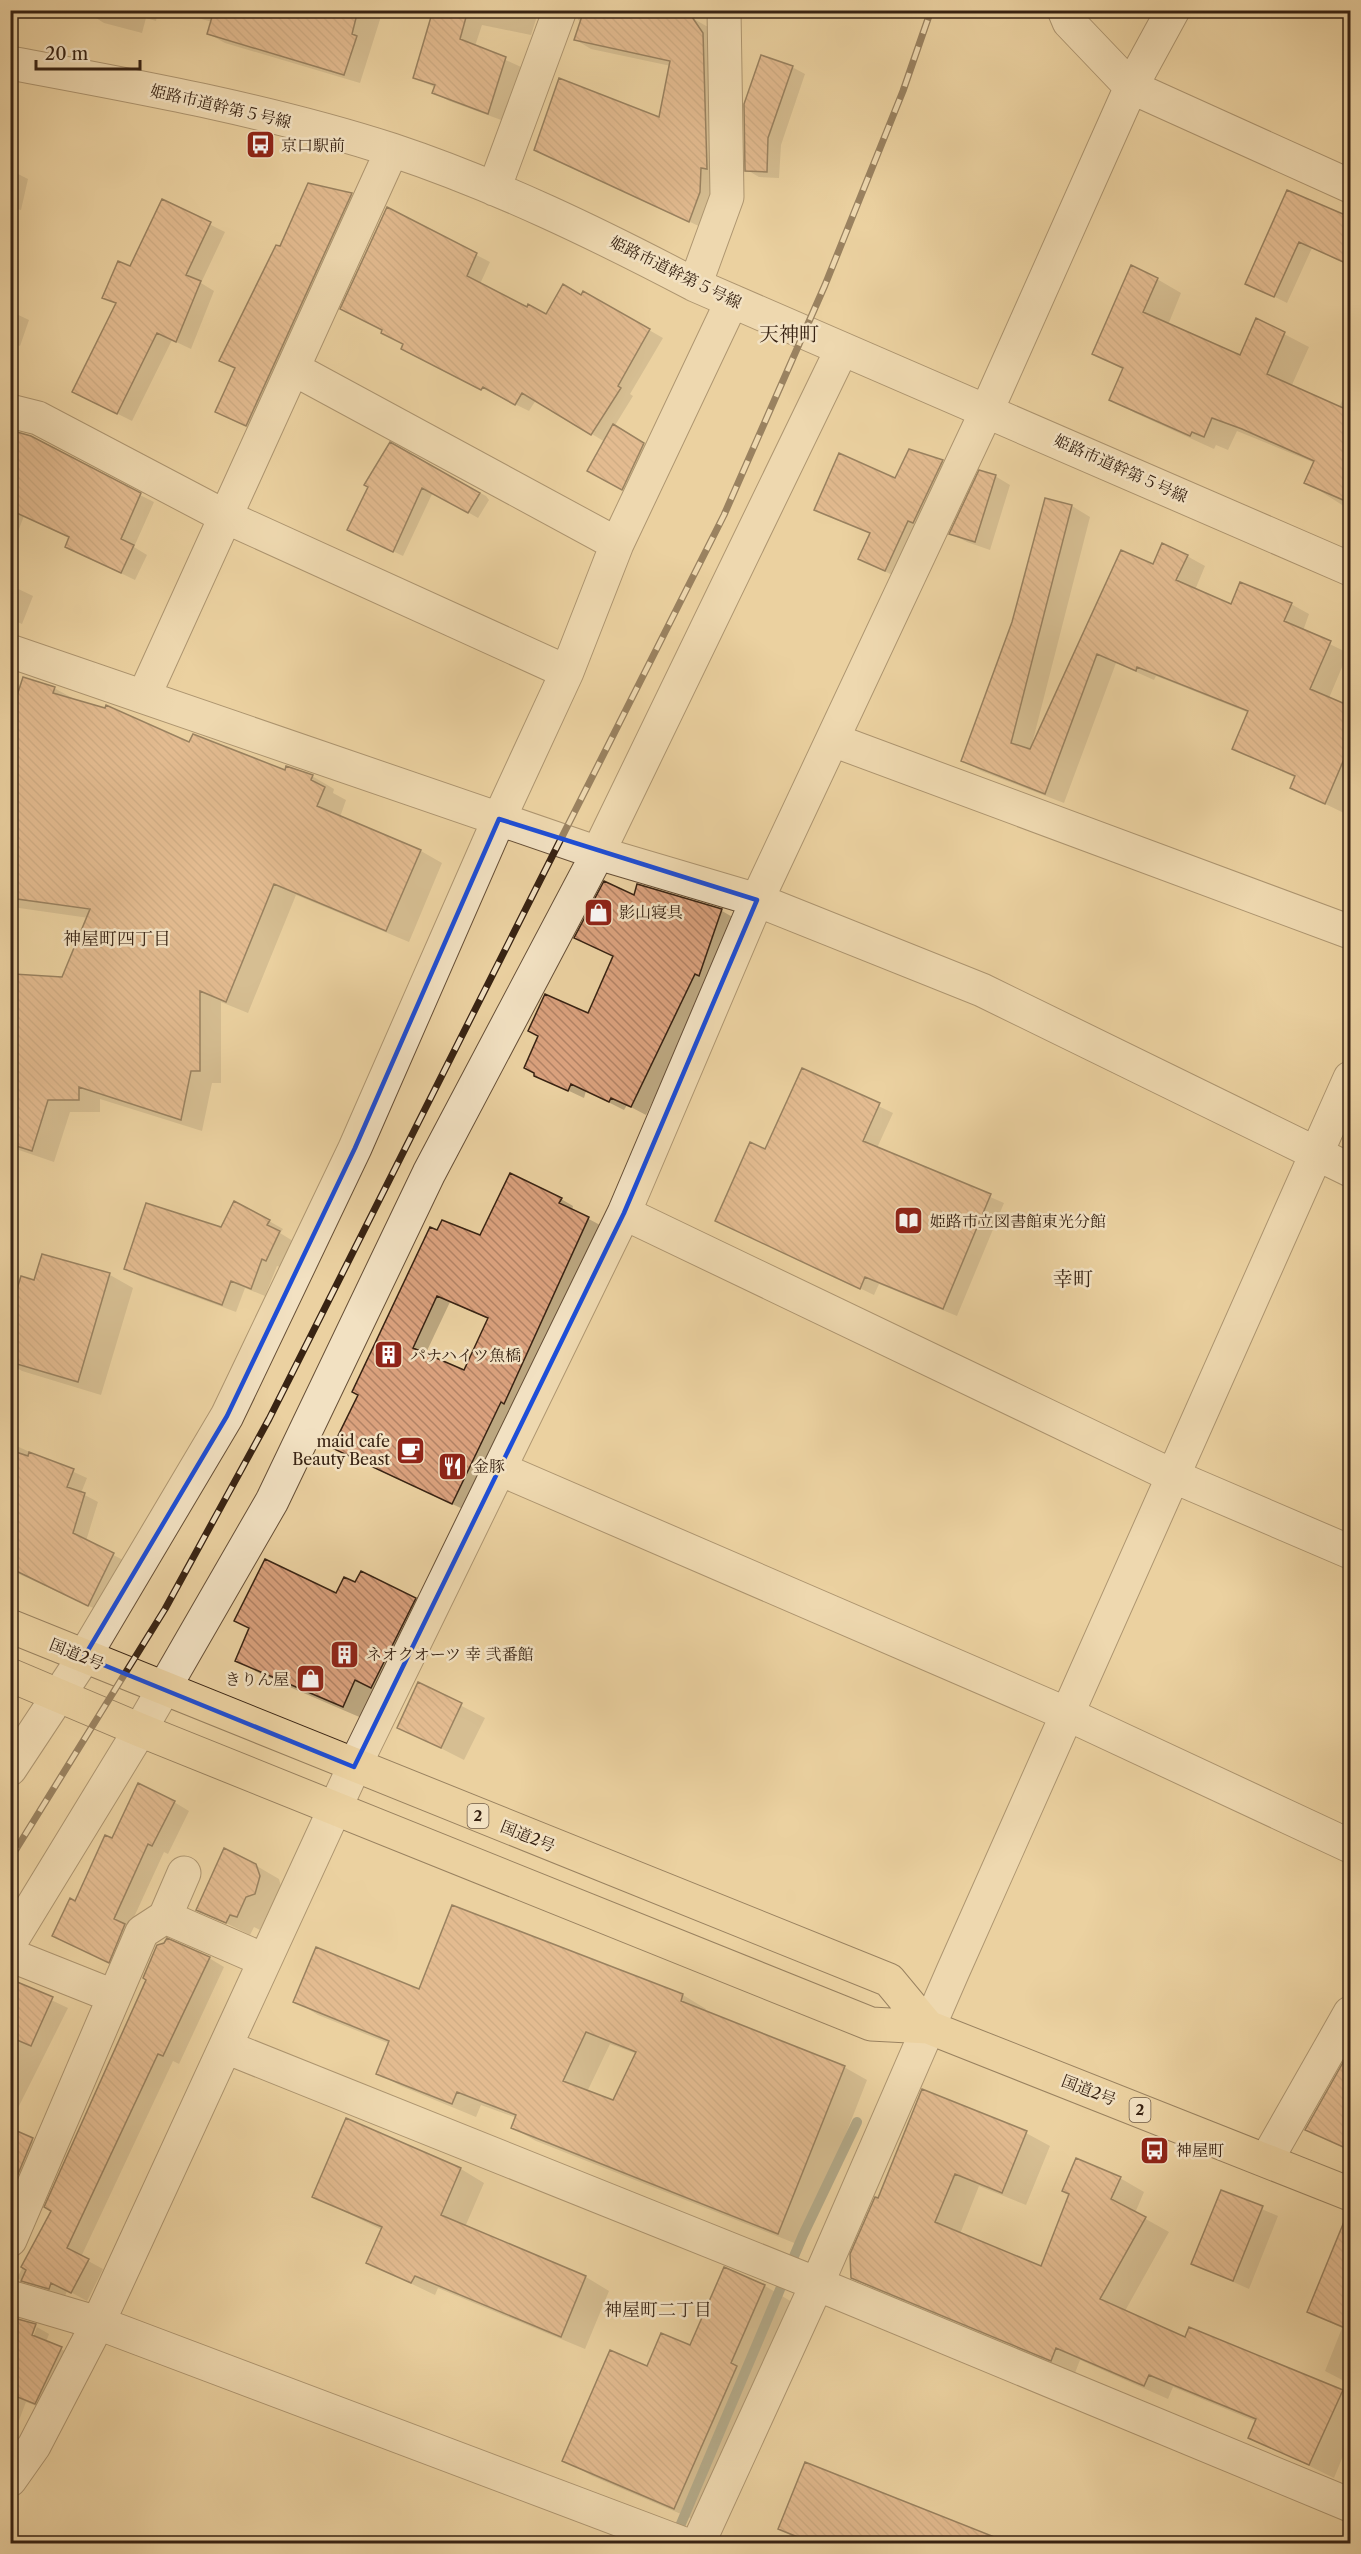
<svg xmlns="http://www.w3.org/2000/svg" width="1361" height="2554" font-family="'Libre Caslon Text','Noto Serif JP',serif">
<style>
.shadow{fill:#0003;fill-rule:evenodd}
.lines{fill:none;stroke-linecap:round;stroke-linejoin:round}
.stream{stroke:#727b6e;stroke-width:10}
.building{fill:url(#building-back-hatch);stroke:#382313;stroke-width:1.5;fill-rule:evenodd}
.minor-casing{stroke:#654e36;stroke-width:35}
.highway-casing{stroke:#382313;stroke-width:35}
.minor{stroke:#f2e1c2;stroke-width:33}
.highway{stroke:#ebd1a1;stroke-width:33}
.rail-casing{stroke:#382313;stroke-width:7}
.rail{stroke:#f2e1c2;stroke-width:4.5;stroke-dasharray:14;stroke-linecap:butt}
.marked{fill:none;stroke:#1d4ed8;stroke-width:4.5;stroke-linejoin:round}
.labels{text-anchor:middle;stroke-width:5;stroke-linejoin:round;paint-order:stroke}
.shield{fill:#f2e1c2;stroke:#705c48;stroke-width:1.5}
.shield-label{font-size:15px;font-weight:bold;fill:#382313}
.street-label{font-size:16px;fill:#382313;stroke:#f2e1c2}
.poi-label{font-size:16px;fill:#382313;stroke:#f2e1c2;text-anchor:start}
.neighbourhood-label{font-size:18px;fill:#382313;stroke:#f2e1c2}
.quarter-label{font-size:20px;fill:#382313;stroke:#f2e1c2}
</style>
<defs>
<pattern id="building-back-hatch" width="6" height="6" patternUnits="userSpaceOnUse" patternTransform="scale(1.5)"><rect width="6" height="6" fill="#daa17d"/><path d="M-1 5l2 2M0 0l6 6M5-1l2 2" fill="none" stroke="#b28365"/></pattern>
</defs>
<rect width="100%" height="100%" fill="#ebd1a1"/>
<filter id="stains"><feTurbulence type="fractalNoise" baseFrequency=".00333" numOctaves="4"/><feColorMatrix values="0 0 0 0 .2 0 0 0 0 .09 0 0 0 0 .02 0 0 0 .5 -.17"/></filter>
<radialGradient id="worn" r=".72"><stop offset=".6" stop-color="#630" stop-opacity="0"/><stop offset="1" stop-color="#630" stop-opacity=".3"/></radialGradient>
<path class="shadow" d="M89,10H158L156,21L146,18L142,33L104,23L88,13Z
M171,10H383L360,83L225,43L209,34L212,22Z
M434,10H560L556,18L538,13L531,35L482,25L475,46L521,67L504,121L449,101L434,92L436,88L415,78Z
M579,10H627L692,18L708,27L722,177L705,229L535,149L660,119L671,66L591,49L576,40L582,22L578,20Z
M792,67L805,74L781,145L779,178L759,177L747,170Z
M10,170L28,179L21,210L10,207Z
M1288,192L1350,218V266L1312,248L1287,303L1247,283Z
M351,194L367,203L262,433L217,411L236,369L221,361L280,248Z
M163,201L225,232L201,283L214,291L191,349L172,340L132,421L88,399L117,304L104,297L131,268Z
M387,209L490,262L480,284L527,309L547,316L584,293L663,338L630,394L633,396L614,427L651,448L629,493L589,470L605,442L536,400L529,411L416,356L405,344Z
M1157,279L1181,293L1168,325L1241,357L1257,320L1309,347L1291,387L1339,408L1344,396L1350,399V510L1306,482L1315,463L1237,431L1228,450L1216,445L1214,449L1135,413L1111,399L1124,370L1094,354Z
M10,311L29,320L20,346L10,342Z
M10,431L154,502L134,547L147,555L135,580L81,554L71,538L24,516L10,552Z
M390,444L486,496L489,500L478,518L433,492L403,556L359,535Z
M942,461L956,469L899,578L873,566L871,534L816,509Z
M995,476L1010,485L990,550L967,542L951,534Z
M1047,500L1072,506L1090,517L1032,744L1154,566L1187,556L1205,566L1195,590L1231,606L1291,604L1309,614L1303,631L1348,653L1329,698L1350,707V798L1344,813L1292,788L1296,778L1234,749L1249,713L1156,676L1154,680L1116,663L1064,803L981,771L962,760L1014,622Z
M10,585L33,596L22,624L10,619Z
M54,688L76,700L190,744L285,772L312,776L334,789L333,793L346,800L340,817L421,851L442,863L409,942L296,895L248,1013L221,1002V1083H212L202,1131L100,1099V1112H70L54,1162L10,1147V1044L63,978L89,918L19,908L10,903V722Z
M638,886L722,911L736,919L710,982L646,1115L627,1105L624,1110L586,1091L584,1098L535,1075L589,1015L614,957L576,938L635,897Z
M803,1070L893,1113L877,1148L1004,1203L957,1316L879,1284L874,1295L717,1220L766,1151Z
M561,1199L573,1206L572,1210L600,1225L465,1510L346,1455L359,1395L438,1232L481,1237ZM450,1302L489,1319L465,1372L425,1355Z
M269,1221L283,1229L280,1233L293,1241L280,1267L277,1266L265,1296L245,1288L236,1312L139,1276L126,1268L222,1229Z
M43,1256L110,1275L133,1288L101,1395L22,1371L10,1364V1318L35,1282Z
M10,1443L87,1478L81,1493L98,1502L86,1541L127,1562L102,1612L10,1570Z
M356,1584L415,1599L443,1615L371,1722L264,1676L236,1660Z
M419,1684L485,1718L464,1760L399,1727Z
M174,1802L189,1811L168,1854L164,1852L129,1928L124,1970L54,1936L113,1840Z
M255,1865L279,1879L282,1890L278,1906L269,1910L260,1930L254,1927L250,1935L198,1909Z
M452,1907L683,1995L706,2009L705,2012L844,2067L867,2080L802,2246L536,2141L513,2128L517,2118L481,2105L476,2117L401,2086L378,2073L390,2044L318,2015L295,2001L420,1991ZM610,2044L637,2054L614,2102L587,2092Z
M209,1958L224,1967L179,2064L173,2061L81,2257L103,2269L87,2301L67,2290L65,2297L32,2287L17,2278L53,2211Z
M13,1982L68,2008L10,2124V1987Z
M1350,2052V2151L1307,2130Z
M923,2091L1026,2133L1050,2146L1026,2205L979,2186L960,2234L1042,2268L1120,2178L1144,2192L1135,2213L1169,2232L1125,2311L1186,2338L1350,2396V2439L1334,2478L1250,2437L1257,2422L1173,2387L1168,2399L1080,2360L1075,2373L877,2291L853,2277L878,2200Z
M347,2120L461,2169L484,2183L465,2227L586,2277L609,2291L585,2349L438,2288L435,2295L368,2263L382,2230L313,2196Z
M10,2130L48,2149L34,2182L17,2175L10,2190Z
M1222,2192L1278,2216L1249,2289L1193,2264Z
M1339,2238L1350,2243V2384L1325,2371L1342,2328L1309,2312Z
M725,2269L765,2286L792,2302L702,2523L592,2476L564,2460L648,2368L691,2347Z
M10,2318L35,2326L49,2334L46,2342L75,2356L49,2411L26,2402L10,2444ZM33,2327H37L31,2342Z
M806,2464L1007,2544H806L780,2529Z"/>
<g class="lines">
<path class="stream" d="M675,2538L803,2235L857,2122"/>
</g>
<path class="building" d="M214,10H358L352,34L357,36L344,75L207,34Z
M433,10H468L460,39L506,57L488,114L432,93L435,85L413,78Z
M584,10H669L692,17L703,33L707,169L701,168L700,192L689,222L534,150L559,78L659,117L670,61L574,40Z
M761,55L793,66L768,138L767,172L745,171L744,104Z
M308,183L352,193L246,426L215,412L235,368L219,361L276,245L280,246Z
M1287,190L1350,217V265L1299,242L1274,297L1245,284Z
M162,199L211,222L186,275L201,281L176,342L157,333L117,414L72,392L116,303L102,298L118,261L130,266Z
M387,207L477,253L467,276L527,307L528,304L546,314L563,284L581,295L583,291L650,329L618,386L621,388L591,435L522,393L515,405L483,387L481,390L401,349L403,344L381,333L382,330L340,309Z
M1131,265L1158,278L1143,312L1240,355L1256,318L1285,332L1267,374L1350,411V503L1304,483L1314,461L1242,429L1212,418L1204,437L1192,432L1190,436L1109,400L1123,368L1092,354Z
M613,424L644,443L622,490L587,471Z
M10,430L31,436L141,493L121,539L134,545L121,573L65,547L69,537L10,510Z
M390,442L480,493L468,513L422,488L393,552L347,530L368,487L364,485Z
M909,449L943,460L913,523L908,521L885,571L858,559L870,533L814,510L839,453L895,478Z
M979,470L996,475L975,542L949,534Z
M1045,498L1072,505L1011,743L1030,749L1121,550L1153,564L1162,543L1188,555L1176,580L1231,604L1240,582L1292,603L1284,621L1331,641L1310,689L1350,706V745L1325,804L1290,788L1295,776L1232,749L1248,711L1137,667L1136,671L1097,654L1045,794L961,761L1012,622Z
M23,677L55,687L53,693L105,708L106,705L189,742L193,734L285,770L286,766L313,775L311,780L325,787L317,806L421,850L386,931L274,884L226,1002L200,991V1071H191L181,1120L79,1087V1100H48L32,1151L10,1144V1005L14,974L62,977L90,909L10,898V812L16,785L10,784V717Z
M604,881L634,895L637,884L722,909L699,976L695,974L631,1107L611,1098L609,1102L571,1084L568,1091L534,1076V1073L524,1068L538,1036L528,1031L545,994L588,1013L613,956L574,938Z
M802,1068L880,1103L863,1141L991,1194L943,1309L865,1277L860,1289L715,1221L750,1142L765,1149Z
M510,1173L562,1198L559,1203L589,1217L504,1404L501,1402L452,1504L332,1448L358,1395L352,1392L430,1227L437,1230L442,1220L480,1235ZM437,1296L488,1318L464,1370L413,1348Z
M234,1201L270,1220L267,1225L280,1231L266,1261L262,1259L251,1289L231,1281L222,1305L124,1269L146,1203L221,1227Z
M42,1254L110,1273L78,1382L10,1362V1312L21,1276L34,1280Z
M10,1450L28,1456L29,1452L74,1469L67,1487L85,1493L73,1533L114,1553L88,1606L10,1568Z
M265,1559L336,1593L344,1577L355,1582L361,1571L416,1598L371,1688L355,1680L343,1707L235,1661L249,1628L234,1621Z
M418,1682L462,1703L441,1748L397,1728Z
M138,1783L175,1801L152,1846L148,1844L114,1919L125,1924L109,1963L52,1936L70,1898L75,1901L105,1835L112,1838Z
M224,1848L256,1864L260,1876L255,1894L246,1897L237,1917L230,1915L226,1923L196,1910Z
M452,1905L683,1994L681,2001L845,2066L778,2234L511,2128L516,2115L457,2092L452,2104L376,2074L389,2041L293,2002L316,1947L419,1989ZM586,2032L636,2052L613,2100L563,2081Z
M167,1938L210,1957L163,2056L158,2054L67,2248L89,2259L71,2293L51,2283L49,2289L21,2281L26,2270L21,2267L51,2211L44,2207L146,1980L143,1978L157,1945L164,1943Z
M10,1979L53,1997L31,2046L10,2037Z
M1350,2050V2150L1305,2130Z
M922,2089L1027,2131L1002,2193L955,2174L935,2222L1041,2266L1069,2194L1062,2191L1076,2158L1121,2177L1111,2199L1146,2217L1100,2299L1185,2337L1189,2327L1343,2390L1309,2465L1248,2438L1256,2419L1149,2375L1144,2386L1056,2348L1051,2361L851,2278L850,2254L875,2197L878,2198Z
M346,2118L461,2168L441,2215L586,2276L561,2337L415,2276L411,2283L366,2263L382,2227L312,2197Z
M10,2128L33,2138L18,2174L10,2171Z
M1221,2190L1263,2206L1233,2281L1191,2264Z
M1348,2212H1350V2330L1307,2312Z
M724,2267L765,2285L731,2363L737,2366L674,2509L562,2461L610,2350L647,2366L661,2333L690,2345Z
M10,2317L36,2324L32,2335L62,2347L35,2404L10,2394Z
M805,2462L1007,2542V2544H815L778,2529Z"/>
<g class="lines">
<defs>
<path id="minor" d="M1064,10L1069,22L1131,87L1350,186
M10,63C139,87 268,110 392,150C497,185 598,234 695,285L1350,569
M494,189L560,10
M695,285L727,197L724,10
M294,369L617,544
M10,411L38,418L226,517L567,672
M10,651L598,853L757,900L982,990L1350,1170
M144,696L392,150
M833,740L1350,932
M624,1213L1175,1477L1350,1552
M500,1469L1067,1714L1350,1846
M10,1769L84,1657L227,1416L355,1148L499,819L567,672L617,544L732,301
M184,1873L165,1917L264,1960
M10,1943L140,1730L272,1501L429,1173L598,853L842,349
M10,1955L113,1996
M226,2047L817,2284L1350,2505
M1267,2159L1350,2013
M10,2240L142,1932L165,1917
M10,2297L98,2323L684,2544
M10,2480L34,2446L98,2323L354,1767L624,1213L757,900L987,410L1131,87L1173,10
M698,2544L817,2284L953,1971L1350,1078"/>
<path id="highway" d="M10,1626L889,1980L928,2027
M10,1675L140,1730L871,2024L928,2027L1350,2194"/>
</defs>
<use href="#minor" class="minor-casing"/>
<use href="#highway" class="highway-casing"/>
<use href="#minor" class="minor"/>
<use href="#highway" class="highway"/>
<defs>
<path id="rail" d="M10,1859L165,1609L269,1419L724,515L825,285L903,91L931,10"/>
</defs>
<use href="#rail" class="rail-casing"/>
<use href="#rail" class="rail"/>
</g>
<path d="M0 0H1361V2554H0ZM499,819L757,900L624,1213L354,1767L84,1657L227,1416L355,1148Z" fill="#ebd1a1" fill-opacity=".55" fill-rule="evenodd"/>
<path class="marked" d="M499,819L757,900L624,1213L354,1767L84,1657L227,1416L355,1148Z"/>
<defs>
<symbol id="bus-square" viewBox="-11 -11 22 22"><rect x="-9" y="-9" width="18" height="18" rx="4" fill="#8f2418" stroke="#f2e1c2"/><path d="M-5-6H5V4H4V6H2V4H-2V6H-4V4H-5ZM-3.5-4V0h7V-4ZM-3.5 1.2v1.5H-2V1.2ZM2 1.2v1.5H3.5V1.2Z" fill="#fff"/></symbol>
<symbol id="shop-square" viewBox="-11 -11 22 22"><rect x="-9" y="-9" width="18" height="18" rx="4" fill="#8f2418" stroke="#f2e1c2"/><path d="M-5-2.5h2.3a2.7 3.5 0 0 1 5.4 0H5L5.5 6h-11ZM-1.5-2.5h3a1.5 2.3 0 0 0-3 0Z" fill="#fff"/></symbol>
<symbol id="library-square" viewBox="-11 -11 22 22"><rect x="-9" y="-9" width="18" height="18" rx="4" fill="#8f2418" stroke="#f2e1c2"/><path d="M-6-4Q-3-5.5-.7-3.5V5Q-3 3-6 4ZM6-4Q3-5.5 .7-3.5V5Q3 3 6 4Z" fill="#fff"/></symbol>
<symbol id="building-square" viewBox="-11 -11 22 22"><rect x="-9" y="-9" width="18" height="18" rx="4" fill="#8f2418" stroke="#f2e1c2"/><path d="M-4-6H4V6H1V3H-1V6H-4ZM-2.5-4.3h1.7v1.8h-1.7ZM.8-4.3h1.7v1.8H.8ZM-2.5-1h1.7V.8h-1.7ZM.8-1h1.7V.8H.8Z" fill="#fff"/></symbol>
<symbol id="cafe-square" viewBox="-11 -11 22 22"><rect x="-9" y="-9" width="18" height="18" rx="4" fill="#8f2418" stroke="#f2e1c2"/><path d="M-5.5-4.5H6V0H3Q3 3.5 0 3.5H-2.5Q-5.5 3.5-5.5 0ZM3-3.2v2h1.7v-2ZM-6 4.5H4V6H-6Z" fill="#fff"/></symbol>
<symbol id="restaurant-square" viewBox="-11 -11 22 22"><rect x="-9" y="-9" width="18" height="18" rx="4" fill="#8f2418" stroke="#f2e1c2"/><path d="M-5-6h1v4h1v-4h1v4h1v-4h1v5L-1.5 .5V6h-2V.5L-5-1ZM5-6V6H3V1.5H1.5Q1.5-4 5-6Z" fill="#fff"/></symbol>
</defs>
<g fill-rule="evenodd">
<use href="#bus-square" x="244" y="128" width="33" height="33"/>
<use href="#shop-square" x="582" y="896" width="33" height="33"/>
<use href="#library-square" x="892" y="1204" width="33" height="33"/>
<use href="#building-square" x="372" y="1338" width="33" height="33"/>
<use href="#cafe-square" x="394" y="1434" width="33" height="33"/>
<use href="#restaurant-square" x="436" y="1450" width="33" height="33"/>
<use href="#building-square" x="328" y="1638" width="33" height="33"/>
<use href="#shop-square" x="294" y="1662" width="33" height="33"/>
<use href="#bus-square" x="1138" y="2134" width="33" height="33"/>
</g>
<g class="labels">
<g class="shield">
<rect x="467.5" y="1804" width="21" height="24" rx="4.5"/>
<rect x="1129.5" y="2098" width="21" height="24" rx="4.5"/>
</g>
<g class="shield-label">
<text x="478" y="1821">2</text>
<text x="1140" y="2115">2</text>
</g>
<g class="street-label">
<text transform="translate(221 106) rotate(13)" y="6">姫路市道幹第５号線</text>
<text transform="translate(676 272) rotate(26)" y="6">姫路市道幹第５号線</text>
<text transform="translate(1121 468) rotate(24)" y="6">姫路市道幹第５号線</text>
<text transform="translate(77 1654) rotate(22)" y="6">国道2号</text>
<text transform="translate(528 1836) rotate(22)" y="6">国道2号</text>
<text transform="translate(1089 2090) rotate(21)" y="6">国道2号</text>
</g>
<g class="poi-label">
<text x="281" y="151">京口駅前</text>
<text x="619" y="918">影山寝具</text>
<text x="930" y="1227">姫路市立図書館東光分館</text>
<text x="410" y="1361">パナハイツ魚橋</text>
<text x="390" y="1447" text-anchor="end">maid cafe<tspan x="390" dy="18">Beauty Beast</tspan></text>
<text x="473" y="1472">金豚</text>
<text x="366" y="1660">ネオクオーツ 幸 弐番館</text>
<text x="289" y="1685" text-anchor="end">きりん屋</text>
<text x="1176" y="2156">神屋町</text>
</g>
<g class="neighbourhood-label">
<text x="117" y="945">神屋町四丁目</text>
<text x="658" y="2316">神屋町二丁目</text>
</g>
<g class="quarter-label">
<text x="789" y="341">天神町</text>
<text x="1073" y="1286">幸町</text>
</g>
</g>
<rect width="1361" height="2554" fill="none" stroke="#ebd1a1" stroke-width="36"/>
<rect x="12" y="12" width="1337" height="2530" fill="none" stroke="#382313" stroke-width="3"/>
<rect x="18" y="18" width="1325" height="2518" fill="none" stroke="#382313" stroke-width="1.5"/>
<path d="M36 60v9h104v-9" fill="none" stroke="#382313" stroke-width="3"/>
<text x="45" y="60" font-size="18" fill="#382313" stroke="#f2e1c2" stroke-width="4.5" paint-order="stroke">20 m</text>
<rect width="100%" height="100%" filter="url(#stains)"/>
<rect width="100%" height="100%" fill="url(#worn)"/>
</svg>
